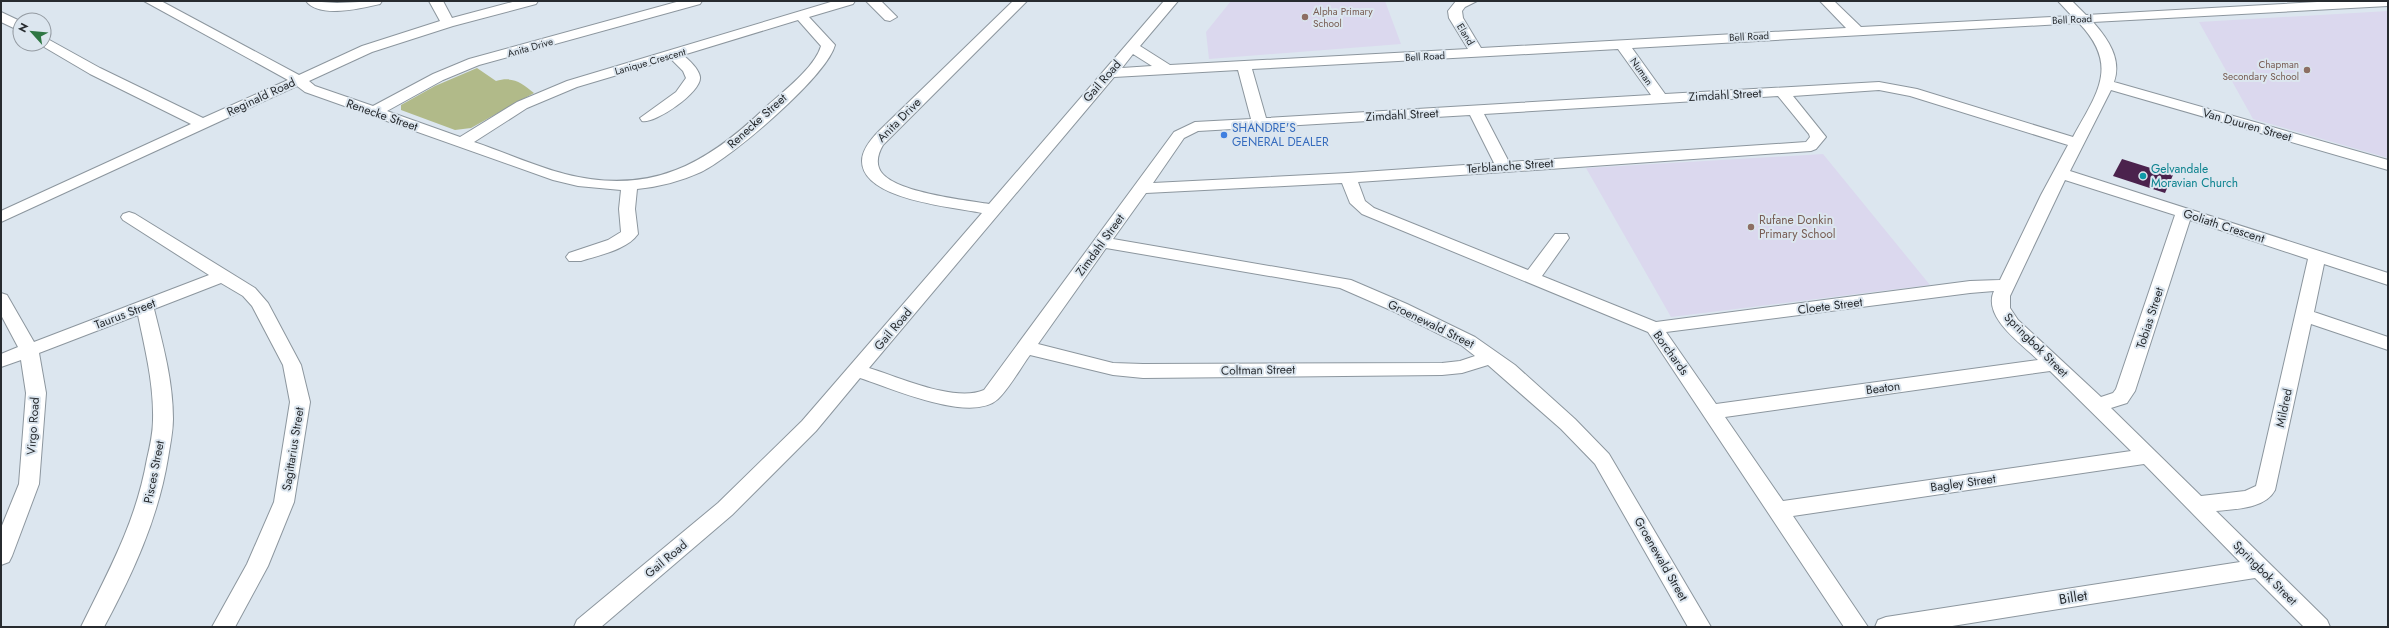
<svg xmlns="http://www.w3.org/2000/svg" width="2389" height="628" font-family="Jost,sans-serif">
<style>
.education{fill:#dbd8ee}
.green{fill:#b1ba89}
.building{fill:#4b224d}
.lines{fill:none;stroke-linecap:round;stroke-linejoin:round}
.minor-casing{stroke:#8c969e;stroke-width:2}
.minor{fill:#fff;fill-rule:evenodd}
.education-dot{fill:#8d6e63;stroke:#dce6ef;stroke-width:1.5}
.shop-dot{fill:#3f7fe0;stroke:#dce6ef;stroke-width:1.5}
.culture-dot{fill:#0f9aa8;stroke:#dce6ef;stroke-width:1.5}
.labels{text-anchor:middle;stroke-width:4;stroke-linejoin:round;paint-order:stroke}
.far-education-label{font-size:10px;fill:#785e54;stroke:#dce6ef;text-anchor:start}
.far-street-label{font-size:10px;fill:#272b2f;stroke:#dce6ef}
.street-label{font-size:12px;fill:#272b2f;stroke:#dce6ef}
.shop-label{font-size:12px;fill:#366cbe;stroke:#dce6ef;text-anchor:start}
.culture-label{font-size:12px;fill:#0d838f;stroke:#dce6ef;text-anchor:start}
.education-label{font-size:12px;fill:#785e54;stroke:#dce6ef;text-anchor:start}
.near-street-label{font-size:14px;fill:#272b2f;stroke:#dce6ef}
</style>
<rect width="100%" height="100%" fill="#dce6ef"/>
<path class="education" d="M1231,1H1385L1401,44L1209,59L1206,32Z
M2388,11V158L2253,119L2199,22Z
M1823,154L1930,285L1671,317L1586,168Z"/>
<path class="green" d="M477,68L496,81C513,76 522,83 534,93L471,128L455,130L401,110V105L435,86Z"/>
<path class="building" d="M2122,159L2173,175L2165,193L2113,176Z"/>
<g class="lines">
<defs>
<path id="minor" d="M144,1H161L299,75L362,46L440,21L429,1H443L452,18L516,1H538L536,4L453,26L372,52L309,81L315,86L373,106L433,74L469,59L680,1H702L700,4L479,65L443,80L387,111L460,137L517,102L567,81L834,1H855L853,4L809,17L835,45C827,76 732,157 701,172C681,181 659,187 637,189L635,209L638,234C627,250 599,255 581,261H569L566,257L569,253L608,240L621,232L619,209L621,190L578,186L553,180L305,92L297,86L1,222V211L191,124L90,74L39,44H44V37L100,68L203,118L288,80ZM798,20L821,46C815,67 784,91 767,106C707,164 651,196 565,174C534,166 504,152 474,142L527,108L577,87L671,59L683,71L686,78L676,92L640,118L642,121C655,124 702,92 700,77C699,69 689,60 683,55Z
M306,1L337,3L382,1L380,4C363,8 319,19 306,1Z
M866,1H881L897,17L890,21L885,20Z
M1013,1H1027L883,145C879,152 876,160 879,168C887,192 966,200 989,204L1164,1H1178L1140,46L1170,65L1468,49L1449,18L1448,11L1456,1H1477L1465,7L1462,11L1463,18L1481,48L1846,28L1820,1H1834L1861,27L2072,16L2058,1H2072L2086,15L2335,1H2388V6L2093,22C2108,39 2122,59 2114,82L2388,160V170L2111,90L2070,171L2388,273V285L2324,264L2314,312L2388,337V350L2311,324L2275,490C2265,509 2235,509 2216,511L2327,620L2330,627H2304L2255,578L1946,627H1875L1878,620L1886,617L2240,562L2144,464L1793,516L1868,627H1844L1648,332L1362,214L1350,203L1342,183L1146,193L1113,239L1351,280L1407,304L1475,337L1515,365L1575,419L1609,454L1711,627H1688L1595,464L1561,429L1488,365L1462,373L1442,375L1143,378L1113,375L1030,355C1021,367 1009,389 998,399C971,424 891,388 860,378L816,431L732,515L601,627H574L577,620L718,503L802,421L982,213C954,207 862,200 862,161C862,149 872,138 880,130ZM2079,23C2120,66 2097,93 2073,137L1917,89L1879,82L1665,94L1632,48ZM1618,49L1651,95L1266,118L1252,69ZM1133,54L1152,66L1122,68ZM1238,70L1251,119L1195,122L1174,132L984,390C955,403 899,377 869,368L1114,77ZM1879,90L1910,96L2068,145L2041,195L2000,280L1970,281L1656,322L1542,276L1569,238L1567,234H1555L1528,270L1374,208L1365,201L1358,182L1811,151L1816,149L1826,137L1793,96ZM1778,96L1809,134L1810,137L1806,142L1509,162L1484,114ZM1470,115L1494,163L1348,173L1153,183L1184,138L1198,131ZM2065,180L2175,215L2116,389L2113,393L2101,397L2018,320L2010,308V296ZM2190,220L2308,259L2256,486L2245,491L2201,496L2111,408L2127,403L2135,391ZM1106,248L1340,288L1395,312L1461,345L1475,356L1460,361L1442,363L1143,364L1113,363L1038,344ZM1994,291C1982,317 2022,344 2038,360L1716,404L1666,332L1970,293ZM2050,371L2131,451L1783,501L1725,417Z
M1,12L20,21V31L1,22Z
M129,212L135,214L255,288L268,303L301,365L310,402L294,502L268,566L235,627H212L247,564L274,502L290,402L283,365L252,306L243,296L221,283L154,309C163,345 173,381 173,419C173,432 170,445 168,458C158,519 133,573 104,627H81C109,570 136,522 147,459C150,446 153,433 153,420C154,384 145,349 138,315L39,353L46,393L39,484L12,556L9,562L1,565V528L19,484L26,393L21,360L1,367V354L18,347L1,315V293L7,295L34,342L209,275L123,220L121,217L123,214Z"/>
</defs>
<use href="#minor" class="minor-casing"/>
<use href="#minor" class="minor"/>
</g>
<g class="education-dot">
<circle cx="1305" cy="17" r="4"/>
<circle cx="2307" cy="70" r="4"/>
<circle cx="1751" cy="227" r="4"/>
</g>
<circle class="shop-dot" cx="1224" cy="135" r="4"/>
<circle class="culture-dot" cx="2143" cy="176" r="4"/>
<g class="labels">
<g class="far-education-label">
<text x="1313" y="15">Alpha Primary<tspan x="1313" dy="12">School</tspan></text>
<text x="2299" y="68" text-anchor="end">Chapman<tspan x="2299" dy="12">Secondary School</tspan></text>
</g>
<g class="far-street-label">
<text transform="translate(2072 19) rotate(-3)" y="4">Bell Road</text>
<text transform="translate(1466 34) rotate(59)" y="4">Eland</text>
<text transform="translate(1749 36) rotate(-3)" y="4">Bell Road</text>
<text transform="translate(530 47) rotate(-16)" y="4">Anita Drive</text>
<text transform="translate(1425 56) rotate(-3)" y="4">Bell Road</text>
<text transform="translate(650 61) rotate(-16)" y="4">Lanique Crescent</text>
<text transform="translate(1642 71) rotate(55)" y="4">Numan</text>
</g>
<g class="street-label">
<text transform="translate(1102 81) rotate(-49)" y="4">Gail Road</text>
<text transform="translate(1725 95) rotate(-3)" y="4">Zimdahl Street</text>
<text transform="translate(261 97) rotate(-25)" y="4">Reginald Road</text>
<text transform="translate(382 115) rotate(19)" y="4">Renecke Street</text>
<text transform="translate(1402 115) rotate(-3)" y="4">Zimdahl Street</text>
<text transform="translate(899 120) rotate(-45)" y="4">Anita Drive</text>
<text transform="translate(757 121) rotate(-42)" y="4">Renecke Street</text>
<text transform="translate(2247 125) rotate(16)" y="4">Van Duuren Street</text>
<text transform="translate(1510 166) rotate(-4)" y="4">Terblanche Street</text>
<text transform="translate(2224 226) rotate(18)" y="4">Goliath Crescent</text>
<text transform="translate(1100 245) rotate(-54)" y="4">Zimdahl Street</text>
<text transform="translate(1830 306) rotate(-7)" y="4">Cloete Street</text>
<text transform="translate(125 314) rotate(-21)" y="4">Taurus Street</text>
<text transform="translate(2150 318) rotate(-72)" y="4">Tobias Street</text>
<text transform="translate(1431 324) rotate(26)" y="4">Groenewald Street</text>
<text transform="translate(893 329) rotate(-50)" y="4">Gail Road</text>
<text transform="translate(2036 345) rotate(45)" y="4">Springbok Street</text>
<text transform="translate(1671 353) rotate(54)" y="4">Borchards</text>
<text transform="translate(1258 370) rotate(-1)" y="4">Coltman Street</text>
<text transform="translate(1883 388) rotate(-8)" y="4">Beaton</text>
<text transform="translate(2284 408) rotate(-78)" y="4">Mildred</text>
<text transform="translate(33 426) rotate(-86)" y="4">Virgo Road</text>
<text transform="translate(293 449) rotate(-81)" y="4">Sagittarius Street</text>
<text transform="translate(154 472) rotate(-79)" y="4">Pisces Street</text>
<text transform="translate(1963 483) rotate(-8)" y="4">Bagley Street</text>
<text transform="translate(666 559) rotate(-40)" y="4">Gail Road</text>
<text transform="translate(1661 559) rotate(60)" y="4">Groenewald Street</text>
<text transform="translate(2265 573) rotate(45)" y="4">Springbok Street</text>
</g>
<g class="shop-label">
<text x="1232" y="132">SHANDRE'S<tspan x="1232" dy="14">GENERAL DEALER</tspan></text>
</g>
<g class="culture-label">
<text x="2151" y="173">Gelvandale<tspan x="2151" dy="14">Moravian Church</tspan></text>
</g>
<g class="education-label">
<text x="1759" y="224">Rufane Donkin<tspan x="1759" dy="14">Primary School</tspan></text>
</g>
<g class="near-street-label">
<text transform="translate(2073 597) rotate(-9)" y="5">Billet</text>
</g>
</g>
<rect width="2389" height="628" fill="none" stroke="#272b2f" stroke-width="4"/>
<g transform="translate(32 32) rotate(297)"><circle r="19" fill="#dce6ef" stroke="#949ba2"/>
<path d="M0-3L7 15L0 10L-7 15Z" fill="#2e7643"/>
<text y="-6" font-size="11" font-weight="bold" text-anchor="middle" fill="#272b2f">N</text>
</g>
</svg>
